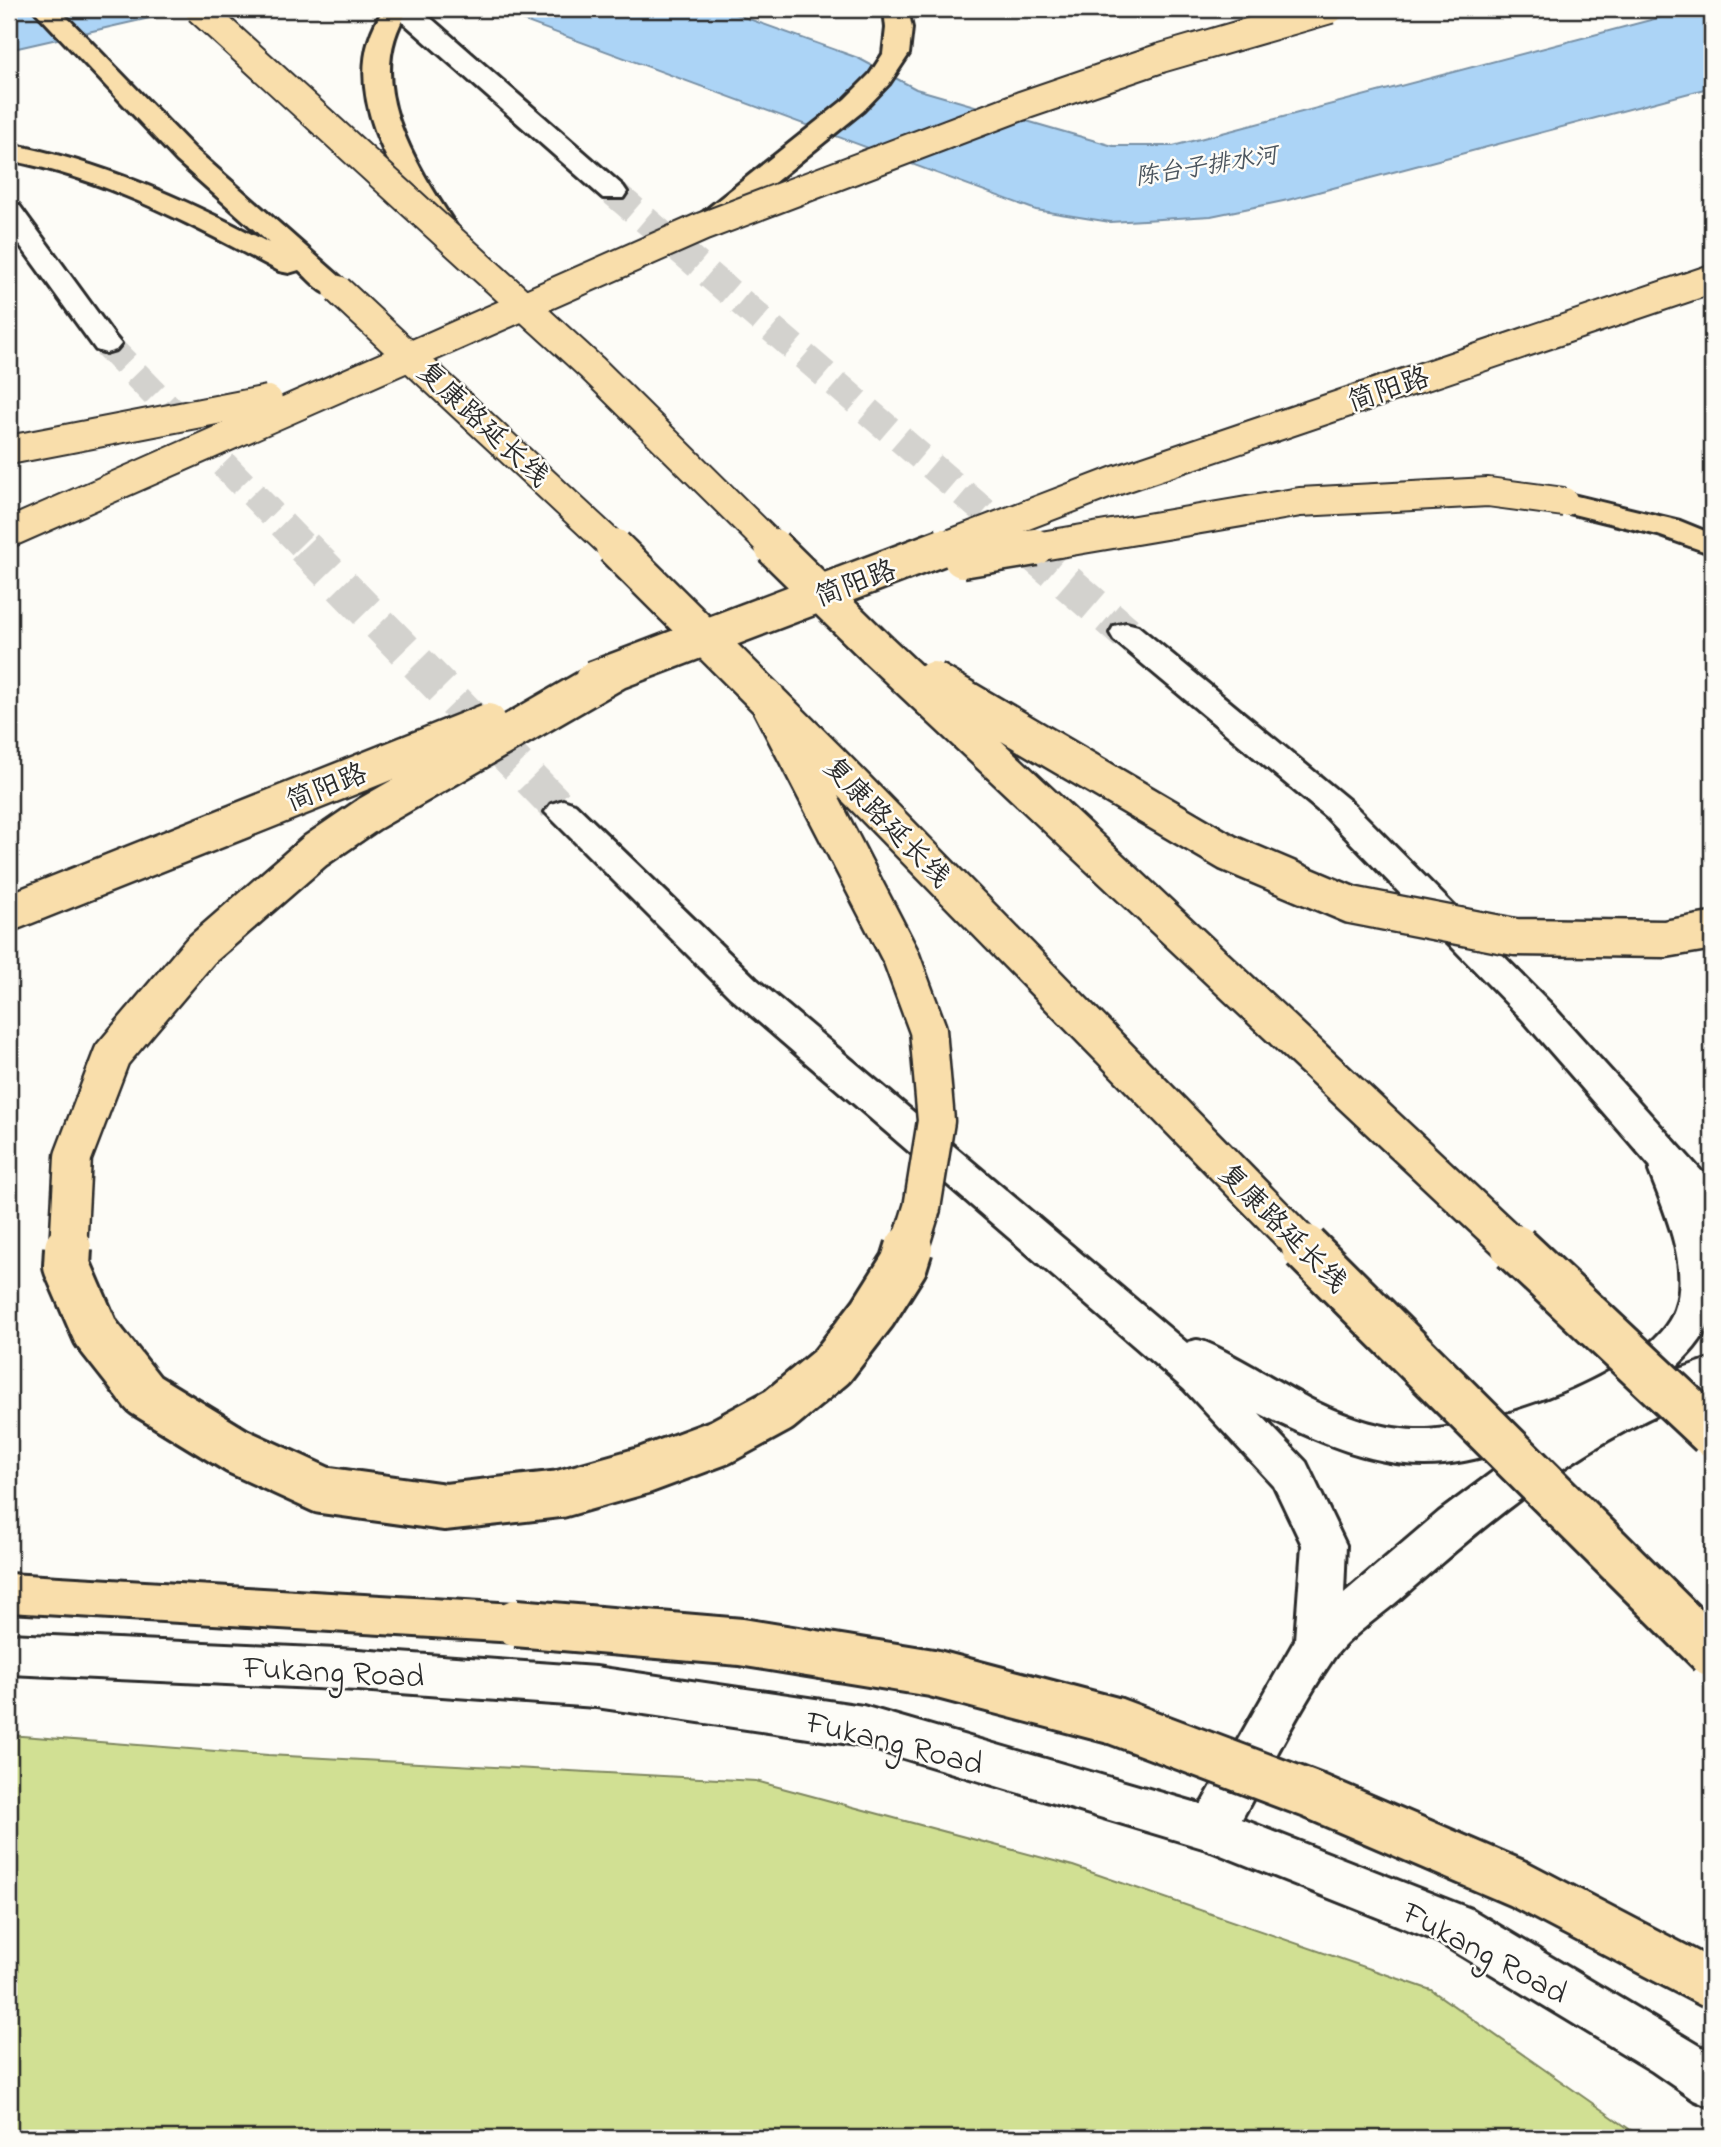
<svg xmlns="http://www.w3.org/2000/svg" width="1721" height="2147" font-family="'Indie Flower','LXGW WenKai TC',sans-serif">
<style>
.green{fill:#d1e093;stroke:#7e865f;stroke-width:2}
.water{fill:#acd4f6;stroke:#7890a5;stroke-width:2}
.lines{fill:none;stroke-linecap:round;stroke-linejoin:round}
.secondary-tunnel-far1{stroke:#d3d2ce;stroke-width:28;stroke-dasharray:28 14;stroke-linecap:butt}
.secondary-tunnel{stroke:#d3d2ce;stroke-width:36;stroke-dasharray:36 18;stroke-linecap:butt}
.tertiary-casing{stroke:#2b2b2b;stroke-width:6}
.secondary-casing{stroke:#2b2b2b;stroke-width:6}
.trunk-casing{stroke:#2b2b2b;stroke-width:6}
.tertiary{fill:#fdfcf7;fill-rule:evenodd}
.secondary{fill:#fdfcf7;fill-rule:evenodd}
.trunk{fill:#f9deab;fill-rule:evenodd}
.trunk-bridge-far2-casing{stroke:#2b2b2b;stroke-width:32;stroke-linecap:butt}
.trunk-bridge-far1-casing{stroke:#2b2b2b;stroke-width:41;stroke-linecap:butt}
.trunk-bridge-casing{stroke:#2b2b2b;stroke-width:52;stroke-linecap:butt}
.trunk-bridge-far2{stroke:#f9deab;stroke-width:28}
.trunk-bridge-far1{stroke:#f9deab;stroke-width:36}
.trunk-bridge{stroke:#f9deab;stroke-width:46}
.labels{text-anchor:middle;stroke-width:5;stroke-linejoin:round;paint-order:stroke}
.far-water-label{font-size:24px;font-style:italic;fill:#4b555e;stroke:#fdfcf7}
.street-label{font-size:28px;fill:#2b2b2b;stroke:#fdfcf7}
.near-street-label{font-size:33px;fill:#2b2b2b;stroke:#fdfcf7}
</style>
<rect width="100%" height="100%" fill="#fdfcf7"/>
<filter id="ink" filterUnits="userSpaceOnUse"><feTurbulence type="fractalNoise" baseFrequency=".0143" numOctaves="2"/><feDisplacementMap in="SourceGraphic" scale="14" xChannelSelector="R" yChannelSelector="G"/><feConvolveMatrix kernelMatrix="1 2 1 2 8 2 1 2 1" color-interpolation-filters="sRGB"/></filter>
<g filter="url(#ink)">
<path class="green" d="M9,1735L268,1755L756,1781L1073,1866L1431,1990L1642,2138H9Z"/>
<path class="water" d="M9,9H189L9,50Z
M492,9H721L858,58L916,89L1113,146H1173L1692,9H1712V87L1288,200L1211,216L1110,222L1036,210Z"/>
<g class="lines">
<path class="secondary-tunnel-far1" d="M613,192L1028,549
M106,344L306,549"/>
<path class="secondary-tunnel" d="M304,547L563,812
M1026,547L1126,633"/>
<defs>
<path id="tertiary" d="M9,1634L358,1650L596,1667L863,1706L1211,1807L1471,1909L1712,2053V2108L1694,2100L1652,2071L1437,1941L1206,1849L863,1746L596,1707L358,1690L9,1674Z"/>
<path id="secondary" d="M388,9H416L433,20L623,186L627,192L623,198H603Z
M9,203L19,205L116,338L121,344L116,350L106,353L96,350L9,230Z
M1126,623L1138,626L1350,801L1549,1002L1712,1183V1224L1708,1223C1713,1239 1712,1255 1712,1272C1712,1327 1711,1333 1671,1372L1712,1358V1392C1591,1435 1495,1515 1400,1599C1380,1616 1347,1639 1333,1659C1294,1717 1262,1784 1228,1844L1211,1851L1194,1844L1187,1829L1295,1640L1302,1545L1274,1486L1184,1389L730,997L545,812L551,804L563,800L575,804L756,979L1187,1343C1188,1342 1196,1340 1197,1340C1212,1340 1293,1391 1314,1401C1345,1416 1381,1429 1415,1430C1478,1433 1653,1374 1675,1309C1690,1266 1664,1211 1649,1171L1651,1167L1523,1020L1326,817L1114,640L1110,633L1114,626ZM1259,1413C1315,1441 1380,1471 1444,1464C1474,1461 1504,1451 1533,1442L1439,1512L1344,1593L1346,1545L1306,1462Z"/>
<path id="trunk" d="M33,9H59L195,149L348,284L352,290L348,296C326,301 314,284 299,270L289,273L279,271C192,225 107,179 9,160V144C103,162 185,199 269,243L177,161Z
M384,9H409C358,84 421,172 462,235L458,241H438C394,178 332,85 384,9Z
M884,9H908L912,28L909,54L889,84L863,111L712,233H692L688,227L692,221L845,99L870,74L883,54L886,28Z
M1564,493L1680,521L1712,534V554L1658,535L1553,509L1548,502L1553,495Z
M9,1574L516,1604L532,1609L539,1623L532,1637L516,1642L9,1612Z"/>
</defs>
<use href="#tertiary" class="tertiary-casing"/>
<use href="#secondary" class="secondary-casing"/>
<use href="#trunk" class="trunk-casing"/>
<use href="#tertiary" class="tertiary"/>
<use href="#secondary" class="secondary"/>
<use href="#trunk" class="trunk"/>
<defs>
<path id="trunk-bridge-far2" d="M199,9L592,368L775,549
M338,290L616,549
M9,450L268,400
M9,533L702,227L1021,106L1161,58L1330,9
M938,549L1115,481L1712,279
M1024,549L1300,502L1488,492L1564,502"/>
<path id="trunk-bridge-far1" d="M614,547L829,761L1307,1250
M773,547L876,648L1517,1250
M962,559L1035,547
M593,680L943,547
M933,680L1228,853L1351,905L1515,937L1665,939L1712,931
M766,696L901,957L928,1030L936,1121L922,1208L909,1250
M9,913L488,722
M68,1250L73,1157L112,1055L200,951L315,851L369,814L617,671"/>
<path id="trunk-bridge" d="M68,1248L67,1266L96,1333L144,1394L237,1451L322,1490L445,1507L560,1494L645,1470L720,1442L779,1410L832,1366L873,1313L904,1264L909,1248
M1305,1248L1712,1653
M1515,1248L1712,1433
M516,1623L741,1642L932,1673L1115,1721L1314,1796L1519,1884L1712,1985"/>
</defs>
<use href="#trunk-bridge-far2" class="trunk-bridge-far2-casing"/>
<use href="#trunk-bridge-far1" class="trunk-bridge-far1-casing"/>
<use href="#trunk-bridge" class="trunk-bridge-casing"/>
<use href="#trunk-bridge-far2" class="trunk-bridge-far2"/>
<use href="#trunk-bridge-far1" class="trunk-bridge-far1"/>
<use href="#trunk-bridge" class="trunk-bridge"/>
</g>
</g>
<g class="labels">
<g class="far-water-label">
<text transform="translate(1206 165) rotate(-9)" y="8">陈台子排水河</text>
</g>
<g class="street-label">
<text transform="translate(1388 388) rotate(-19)" y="10">简阳路</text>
<text transform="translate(484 423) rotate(43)" y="10">复康路延长线</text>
<text transform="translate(855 582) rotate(-21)" y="10">简阳路</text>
<text transform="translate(326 786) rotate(-22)" y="10">简阳路</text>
<text transform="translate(888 821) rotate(46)" y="10">复康路延长线</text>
<text transform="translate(1284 1227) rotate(45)" y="10">复康路延长线</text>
</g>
<g class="near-street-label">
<text transform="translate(334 1670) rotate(3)" y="12">Fukang Road</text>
<text transform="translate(895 1741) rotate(14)" y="12">Fukang Road</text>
<text transform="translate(1486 1951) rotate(28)" y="12">Fukang Road</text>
</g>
</g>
<rect width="1721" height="2147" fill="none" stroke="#fdfcf7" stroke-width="35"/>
<rect x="18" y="18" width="1686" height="2112" fill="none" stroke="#2b2b2b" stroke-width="2.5" filter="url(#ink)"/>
</svg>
